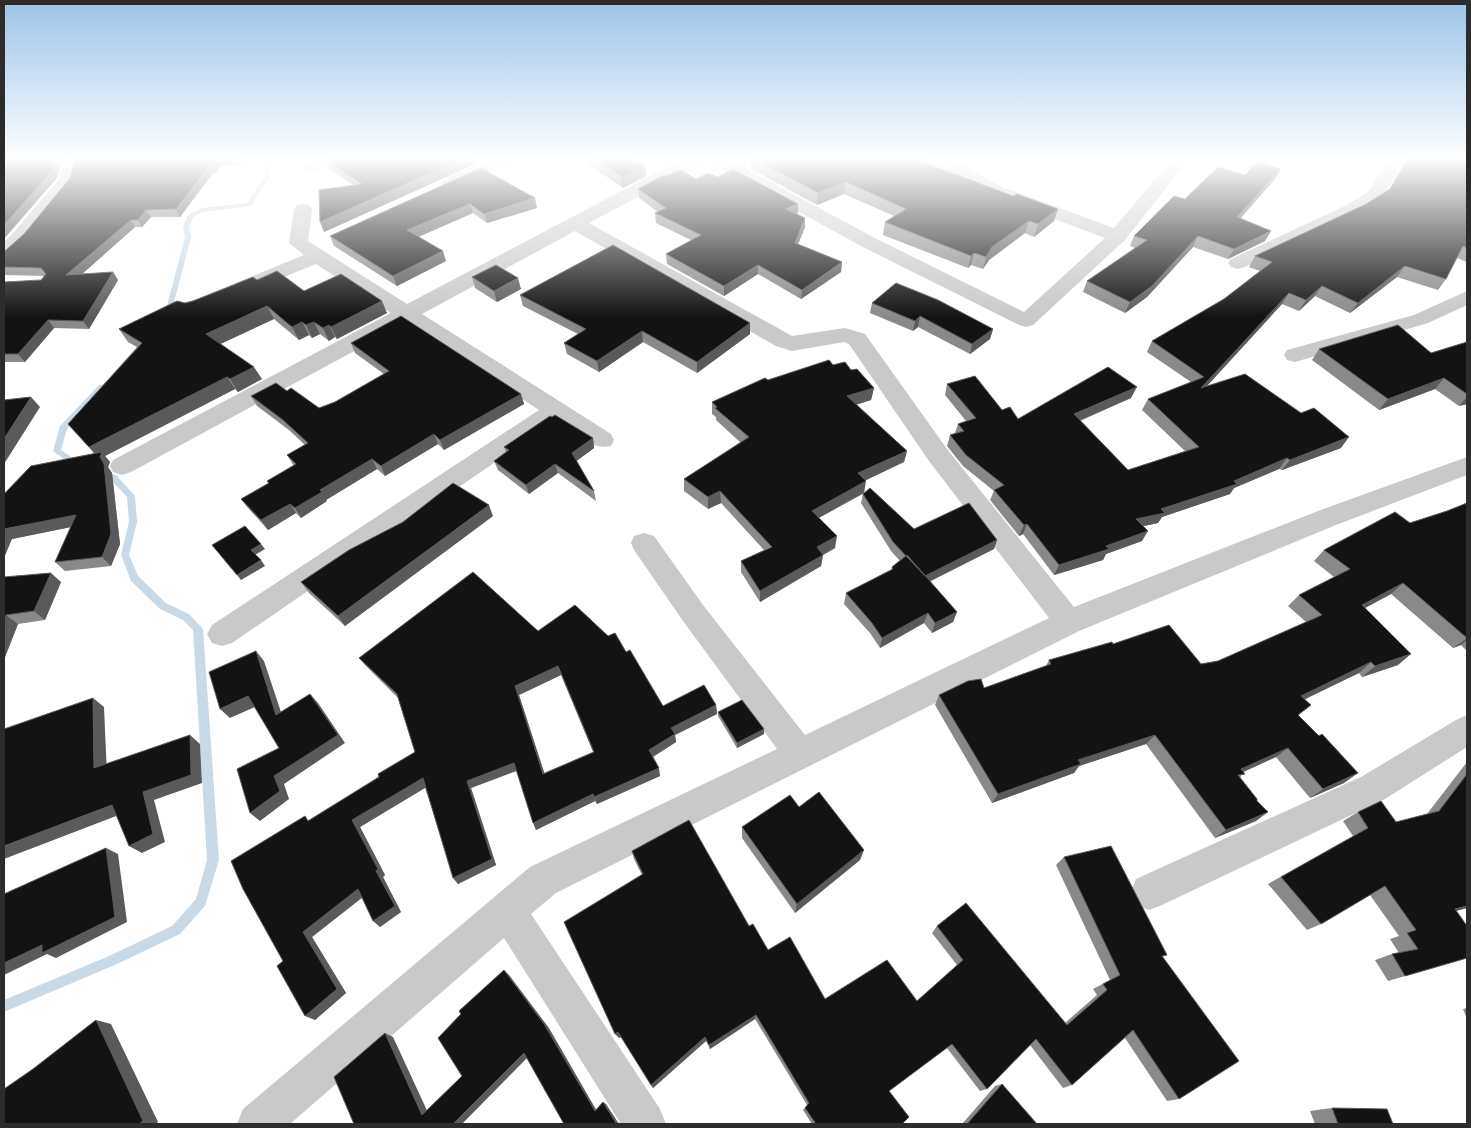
<svg xmlns="http://www.w3.org/2000/svg" width="1471" height="1128" font-family="'Alegreya Sans',sans-serif">
<style>
.lines{fill:none;stroke-linecap:round;stroke-linejoin:round}
.stream{fill:#c9dae6;fill-rule:evenodd}
.minor{fill:#c9c9c9;fill-rule:evenodd}
.wall{fill:#898989;fill-rule:evenodd}
.shaded-wall{fill:#5a5a5a}
.building{fill:#131313;stroke:#5a5a5a;fill-rule:evenodd}
</style>
<rect width="100%" height="100%" fill="#fff"/>
<g class="lines">
<path class="stream" d="M264,159H270L269,178L251,206L202,212L193,217L189,228L191,238L171,313L168,315L166,314L165,313L185,238L183,228L187,216L201,208L247,203L263,178Z
M99,385H105L106,387L67,429L61,450L80,463L81,465L77,468L53,451L60,426Z
M101,469L117,476L135,496L137,522L129,555L138,576L166,603L189,614L203,629L219,860L205,906L180,934L117,964L4,1012V1000L109,956L172,926L196,899L207,860L193,630L183,620L160,609L131,581L121,555L129,522L127,497L111,480L98,474L97,472Z"/>
<path class="minor" d="M64,159H80L73,184L28,240L11,256L4,258V242L14,232L59,179Z
M314,159H337C332,167 315,172 306,170L304,166L306,162Z
M490,159H512L510,163L456,188L450,189L444,188L441,184L444,180Z
M682,159H703L701,163L589,223L792,336L845,328L865,334L947,449L1074,607L1318,511L1467,457V475L1336,525L1079,631L556,893L531,914L660,1109L666,1124H621L504,938L290,1124H237L243,1109L530,867L777,749L683,621L634,550L631,543L634,536L644,533L654,536L703,605L805,735L1049,618L929,461L849,344L844,342L792,351L776,346L575,231L422,314L611,434L614,440L611,446C591,451 571,431 555,421L232,643L222,646L212,643L207,634L212,625L539,410L406,323L131,472L122,475L113,472L110,466L113,460L391,313L316,264L250,291L243,293L236,291L233,287L236,283L304,255L289,243L294,209L297,205L303,204L309,205L312,209L308,241L407,304Z
M708,159H728L875,238L1024,312L1105,238L988,194L934,163L932,159H952L1000,186L1114,228L1172,159H1189L1125,240L1033,325L1026,327L1019,325L861,246L710,163Z
M1389,159H1405L1382,198L1359,213L1245,267L1238,269L1231,267L1228,263L1231,259L1347,205L1369,191Z
M1467,291V305L1428,323L1295,362L1287,360L1284,355L1287,350L1414,315Z
M1467,715V747L1385,799L1162,905L1149,910L1136,905L1131,892L1136,879L1361,777L1456,720Z"/>
</g>
<path class="wall" d="M587,159H631L645,166L646,176L623,188L588,164Z
M751,159H930L926,163L1013,196L1058,209L1054,221L1034,237L1025,233L989,260L983,269L971,265L968,268L883,235L885,222L894,216L844,194L817,205L751,169Z
M1406,159H1467V262L1457,258L1446,279L1438,290L1397,277L1350,313L1315,296L1299,311L1282,304L1206,387L1341,448L1282,470L1279,469L1234,488L1230,494L1162,517L1158,523L1144,526L1142,541L1106,554L1103,560L1054,575L1023,534L1019,536L990,500L994,491L963,466L947,446L950,435L955,433L958,424L966,421L945,395L947,384L1002,410L1018,419L1131,398L1080,421L1128,470L1185,451L1142,410L1148,399L1191,382L1147,352L1152,341L1224,299L1260,271L1249,267L1255,256L1366,204L1389,190Z
M326,160L475,164L324,232L353,185L329,169Z
M243,163L219,167L217,173H213L180,217H151L142,227H135L82,274L113,272L118,280L89,329L54,328L25,362H4V282L41,280L45,276L4,275V251L6,250L24,234L70,178Z
M481,168L537,208L487,223L473,213L418,237L446,261L397,286L334,246L330,236Z
M1245,175L1275,179L1240,218L1271,231L1265,241L1228,259L1193,247L1147,297L1125,313L1083,292L1087,281L1135,248L1130,246L1134,236L1185,199Z
M666,176L696,179L798,213L797,214L805,218V227L798,244L842,262L841,272L801,299L758,274L724,296L667,264L666,254L691,240L656,223L655,213L658,212L639,198L638,189Z
M472,277L521,289L497,302L475,288Z
M257,280L387,313L337,339L335,337L329,341L320,334L312,338L309,335L299,340L274,319L220,344L262,379L238,392L235,389L105,456L110,462L108,467L112,473L120,544L111,566L65,571L55,562L71,527L12,539L95,454L68,424L137,347L128,342L119,329L185,303Z
M520,295L750,334L697,373L643,342L599,372L567,354L564,343L578,334L523,306Z
M872,303L993,329L990,339L970,354L918,327L913,331L870,313Z
M1467,342V404L1459,406L1435,389L1379,410L1312,360L1319,349L1431,353Z
M351,343L521,394L524,404L444,450L438,444L385,476L377,469L326,500L327,501L301,518L296,513L268,530L248,508L241,499L269,484L267,481L294,466L287,455L305,445L289,430L257,406L251,396L287,391L319,408L335,402L384,374L355,353Z
M833,365L851,370L874,388L871,400L856,405L907,451L904,462L865,480L864,493L819,518L835,548L823,555L821,566L760,602L741,572V561L764,550L721,503L708,509L684,491V479L741,443L716,420V417L712,414V402L768,380Z
M593,438L594,448L576,461L594,491L596,501L558,473L529,494L498,470L494,461L506,452L504,447Z
M863,494L914,529L997,540L994,549L929,581L957,612L953,622L932,633L924,623L880,648L870,633L844,604L846,593L891,570L892,567L900,561L891,551L861,503Z
M1467,503V651L1461,645L1453,648L1391,594L1365,608L1398,665L1362,677L1359,673L1304,699L1299,716L1344,783L1310,798L1276,757L1243,772L1240,778L1257,801L1256,821L1215,838L1146,744L1079,766L1074,773L992,803L935,705L939,695L984,688L1046,666L1049,660L1113,644L1201,664L1218,661L1306,622L1288,606L1299,595L1334,577L1314,561L1324,550L1447,511Z
M493,516L345,626L309,593L301,582Z
M4,577L61,582L45,620L18,624L5,657H4Z
M538,631L608,636L626,652L663,706L716,705L717,714L675,735L676,742L653,757L660,776L597,804L595,801L536,830L517,771L471,788L496,865L458,884L425,788L360,827L385,875L383,877L401,912L380,927L362,898L312,937L346,993L315,1020L283,961L309,820L379,777L415,752L398,698L366,666L359,658ZM561,675L593,752L544,773L519,695Z
M718,712L764,729V734L737,748L718,716Z
M1467,762V908L1456,911L1467,926V958L1388,981L1375,960L1392,954L1399,953L1390,939L1399,936L1370,895L1321,924L1307,930L1268,884L1353,836L1343,821L1358,812L1396,822L1427,814Z
M799,807L864,850L860,860L795,913L742,838V827Z
M632,851L749,926L768,950L825,999L917,1001L957,965L932,933L937,926L1065,1023L1097,995L1093,989L1110,980L1056,865L1064,857L1167,955L1162,957L1179,1099L1167,1101L1125,1038L1072,1085L1063,1088L1030,1045L987,1089L980,1091L947,1048L889,1091L902,1124H812L803,1110L807,1105L755,1019L710,1049L706,1041L653,1088L621,1037L619,1038L642,875L634,859Z
M1467,1008V1019L1463,1009Z
M1002,1084L1037,1124H962L995,1086Z
M1332,1108L1393,1124H1315L1310,1111Z"/>
<path class="shaded-wall" d="M56,159H62L57,178L4,239V225Z
M215,159H243V163L219,167L217,173H213L180,217L176,209L209,166Z
M462,159H474L475,164L324,232L320,222Z
M919,159H930L916,171Z
M645,166L646,176L623,188L622,177Z
M1281,169L1275,179L1232,228L1237,217Z
M846,182L844,194L817,205L818,193Z
M535,198L537,208L487,223L484,214Z
M470,204L473,213L411,240L407,230Z
M798,204V213L786,218V209Z
M1058,209L1054,221L1034,237L1038,224Z
M146,210L151,217L142,227L138,220Z
M805,218V227L795,252V243Z
M131,220L135,227L72,283L66,275Z
M1029,221L1025,233L989,260L983,269L986,257L992,247Z
M1271,231L1265,241L1228,259L1234,249Z
M1198,236L1193,247L1147,297L1125,313L1130,302Z
M443,251L446,261L397,286L393,276Z
M974,253L971,265L968,268L971,256Z
M842,262L841,272L801,299L802,290Z
M758,265V274L724,296V286Z
M1405,266L1397,277L1350,313L1358,303Z
M113,272L118,280L89,329L83,321Z
M518,278L521,289L497,302L494,291Z
M1322,286L1315,296L1299,311L1306,300Z
M1289,293L1282,304L1195,399L1201,388Z
M382,301L387,313L337,339L331,327Z
M267,306L274,319L214,347L206,334Z
M920,316L918,327L913,331L915,321Z
M48,320L54,328L25,362L18,354Z
M302,322L309,335L299,340L292,327Z
M314,322L320,334L312,338L306,325Z
M750,323V334L697,373V362Z
M329,325L335,337L329,341L323,328Z
M993,329L990,339L970,354L972,344Z
M642,331L643,342L599,372L597,361Z
M254,367L262,379L238,392L230,379Z
M227,377L235,389L105,456L110,462L108,467L112,473L120,544L111,566L102,557L99,459L89,447Z
M1444,378L1435,389L1379,410L1388,399Z
M1137,387L1131,398L1069,425L1074,414Z
M874,388L871,400L845,408L847,396Z
M521,394L524,404L444,450L440,440Z
M31,397L40,407L4,464V439Z
M1467,397V404L1459,406Z
M434,434L438,444L385,476L381,466Z
M1349,437L1341,448L1282,470L1290,460Z
M593,438L594,448L574,463L572,453Z
M907,451L904,462L856,485L858,473Z
M1287,458L1279,469L1234,488L1230,494L1162,517L1158,523L1130,529L1136,519L1234,481Z
M372,459L377,469L326,500L327,501L301,518L295,508L320,490Z
M555,464L558,473L529,494L526,485Z
M866,481L864,493L811,522L812,511Z
M720,491L721,503L708,509V497Z
M290,504L296,513L268,530L261,520Z
M489,505L493,516L345,626L338,616Z
M76,515L86,524L12,539L4,558V529Z
M1027,524L1023,534L1019,536L1024,525Z
M1148,531L1142,541L1106,554L1103,560L1054,575L1059,565L1106,546Z
M837,536L835,548L823,555L821,566L760,602V591L817,547Z
M997,540L994,549L923,585L925,576Z
M261,544L265,549L255,555L251,550Z
M261,560L265,566L241,580L237,575Z
M51,573L61,582L45,620L34,611Z
M1403,583L1391,594L1350,616L1362,605Z
M957,612L953,622L932,633L935,623Z
M928,613L924,623L880,648L882,638Z
M6,615L18,624L5,657L4,656V622Z
M1467,638V640L1461,645L1453,648Z
M256,651L264,661L285,724L276,715Z
M1411,654L1398,665L1362,677L1375,666Z
M1371,662L1359,673L1289,707L1301,696Z
M558,666L561,675L519,695L547,781L543,774L515,686Z
M310,694L318,703L345,743L284,784L289,799L260,821L250,813Z
M248,696L257,706L230,718L220,709Z
M93,698L104,707L107,776L94,768Z
M716,705L717,714L675,735L676,742L651,758L649,750L671,728Z
M764,729V734L737,748V743Z
M190,735L200,744L202,783L154,800L165,842L142,853L129,846L143,792Z
M1155,735L1146,744L1079,766L1074,773L992,803L998,794L1078,760Z
M1288,748L1276,757L1230,778L1241,769Z
M514,763L518,770L471,788L496,865L458,884L453,878L467,781Z
M659,768L660,776L597,804L594,797Z
M1358,773L1344,783L1310,798L1323,789Z
M423,778L428,786L360,827L385,875L383,877L401,912L380,927L373,921L376,871L352,820Z
M593,794L595,801L536,830L533,823Z
M112,805L124,813L4,859V846Z
M1268,812L1256,821L1215,838L1226,830Z
M106,848L118,854L127,922L56,958L47,954L4,975V963Z
M864,850L860,860L795,913L797,904Z
M358,889L365,895L312,937L346,993L315,1020L305,1016L303,932Z
M1467,906V908L1437,916L1455,909Z
M504,970L509,975L549,1028L598,1113L595,1111Z
M756,1015L755,1019L710,1049L709,1045Z
M96,1020L111,1024L158,1122L156,1124H139Z
M618,1032L622,1037L619,1038L615,1034Z
M385,1033L393,1037L430,1117L422,1115Z
M705,1037L706,1041L653,1088L651,1085Z
M524,1053L529,1056L462,1124H453Z
M603,1102L606,1104L619,1124L616,1123Z"/>
<path class="building" d="M4,159H56L52,171L4,225Z
M75,159H218H215L214,165L209,166L176,209L146,210L138,220H131L66,275L113,272L83,321L48,320L18,354H4V282L41,280L46,274L41,268L4,267V251L6,250L24,234L70,178Z
M327,159H462L320,222L319,190L362,184L326,160Z
M595,159H631L645,166L622,177Z
M754,159H919L918,160L1013,196L1017,194L1058,209L1038,224L1029,221L992,247L986,257L974,253L971,256L885,222L906,209L846,182L818,193Z
M1408,159H1467V248L1463,246L1446,279L1405,266L1358,303L1322,286L1306,300L1289,293L1201,388L1245,374L1301,413L1314,408L1349,437L1290,460L1287,458L1234,481L1237,484L1161,509L1165,513L1136,519L1148,531L1106,546L1109,549L1059,565L1027,524L1024,525L994,490L1004,485L966,455L950,435L964,431L958,424L976,418L947,384L975,376L1002,410L1010,407L1018,419L1108,367L1137,387L1074,414L1128,470L1199,447L1148,399L1204,377L1152,341L1224,299L1272,262L1255,256L1366,204L1390,189Z
M1257,162L1281,169L1237,217L1271,231L1234,249L1198,236L1152,286L1130,302L1087,281L1147,240L1134,236L1174,196L1185,199L1218,167L1245,175Z
M481,168L535,198L484,214L470,204L407,230L443,251L393,276L330,236Z
M733,169L798,204L786,209L805,218L795,243L842,262L802,290L758,265L724,286L666,254L701,235L655,213L666,208L638,189L664,175L666,176L681,170L696,179L708,173L718,177Z
M613,245L750,323L697,362L642,331L597,361L564,343L586,329L520,295Z
M496,265L518,278L494,291L472,277Z
M277,271L304,291L341,274L382,301L331,327L329,325L323,328L314,322L306,325L302,322L292,327L267,306L206,334L254,367L230,379L227,377L89,447L68,424L142,343L119,329L177,301L185,303L193,301L253,277L257,280Z
M896,283L938,300L993,329L972,344L920,316L915,321L872,303Z
M401,316L521,394L440,440L434,434L381,466L372,459L320,490L322,492L295,508L290,504L261,520L241,499L269,483L267,481L296,464L287,455L308,443L283,420L251,396L276,383L287,391L291,388L319,408L335,402L389,371L351,343Z
M1398,325L1431,353L1467,342V394L1444,378L1388,399L1319,349Z
M829,360L833,365L845,362L851,370L857,369L874,388L847,396L907,451L858,473L866,481L812,511L837,536L817,547L823,555L760,591L741,561L772,547L720,491L708,497L684,479L749,437L715,408L717,407L712,402L765,378L768,380Z
M31,397L4,439V400Z
M555,415L593,438L572,453L594,491L555,464L526,485L494,461L509,450L504,447L550,416L552,417Z
M102,452L100,457L104,464L111,534L102,557L55,562L76,515L4,529V494L31,466Z
M453,483L489,505L338,616L301,582L349,550L403,522Z
M870,488L914,529L969,503L997,540L925,576L893,542L863,494Z
M1467,503V638L1403,583L1362,605L1411,654L1375,666L1371,662L1301,696L1311,705L1298,715L1319,736L1322,734L1358,773L1323,789L1288,748L1241,769L1245,774L1238,775L1257,799V801L1268,812L1226,830L1155,735L1078,760L1081,764L998,794L939,695L968,681L981,679L984,688L1051,664L1049,660L1112,642L1113,644L1169,625L1201,664L1218,661L1322,615L1299,595L1350,569L1324,550L1395,512L1410,523L1447,511Z
M245,526L261,544L251,550L261,560L237,575L212,545Z
M907,555L957,612L935,623L928,613L882,638L872,623L846,593L893,569L892,567Z
M473,572L538,631L575,605L608,636L615,633L626,652L630,650L663,706L704,685L716,705L671,728L675,734L649,750L659,768L594,797L593,794L533,823L514,763L467,781L492,859L453,878L423,778L352,820L378,869L376,871L395,906L373,921L358,889L303,932L337,989L305,1016L277,966L283,961L243,889L231,861L305,816L308,821L379,777L378,774L415,752L397,694L359,658ZM558,666L594,752L543,774L515,686Z
M51,573L34,611L6,615L4,622V577Z
M256,651L276,715L310,694L338,735L274,776L280,791L250,813L237,769L279,748L248,696L220,709L209,672Z
M93,698L94,768L190,735L191,775L143,792L153,834L129,846L112,805L4,846V729Z
M742,700L764,729L737,743L718,712Z
M1467,774V906L1455,909L1467,926V958L1405,976L1392,954L1418,949L1407,933L1416,930L1385,886L1321,924L1281,877L1368,828L1358,812L1381,801L1396,822L1439,811Z
M819,792L864,850L797,904L742,827L790,795L799,807Z
M689,820L749,926L753,924L768,950L790,937L825,999L887,960L917,1001L963,960L937,926L966,903L1067,1025L1107,990L1103,984L1120,975L1064,857L1111,846L1167,955L1162,956L1239,1061L1179,1099L1133,1030L1072,1085L1036,1039L987,1089L952,1044L889,1091L909,1117L902,1124H816L805,1108L809,1103L756,1015L709,1045L705,1037L651,1085L618,1032L615,1034L564,922L643,874L632,851Z
M106,848L115,917L42,953V945L4,963V894Z
M504,970L544,1024L595,1111L603,1102L616,1123L625,1124H564L524,1053L453,1124H354L334,1077L385,1033L422,1115L462,1076L438,1038L461,1014L459,1011Z
M96,1020L143,1121L139,1124H4V1089L33,1069Z
M1002,1084L1037,1124H967Z
M1332,1108L1387,1109L1393,1124H1338Z"/>
<linearGradient id="sky" x2="0" y2="1"><stop stop-color="#9bc3e7"/><stop offset="0.5" stop-color="#fff"/><stop offset="1" stop-color="#fff" stop-opacity="0"/></linearGradient>
<rect width="1471" height="317" fill="url(#sky)"/>
<rect width="1471" height="1128" fill="none" stroke="#2c2c2c" stroke-width="10"/>
</svg>
